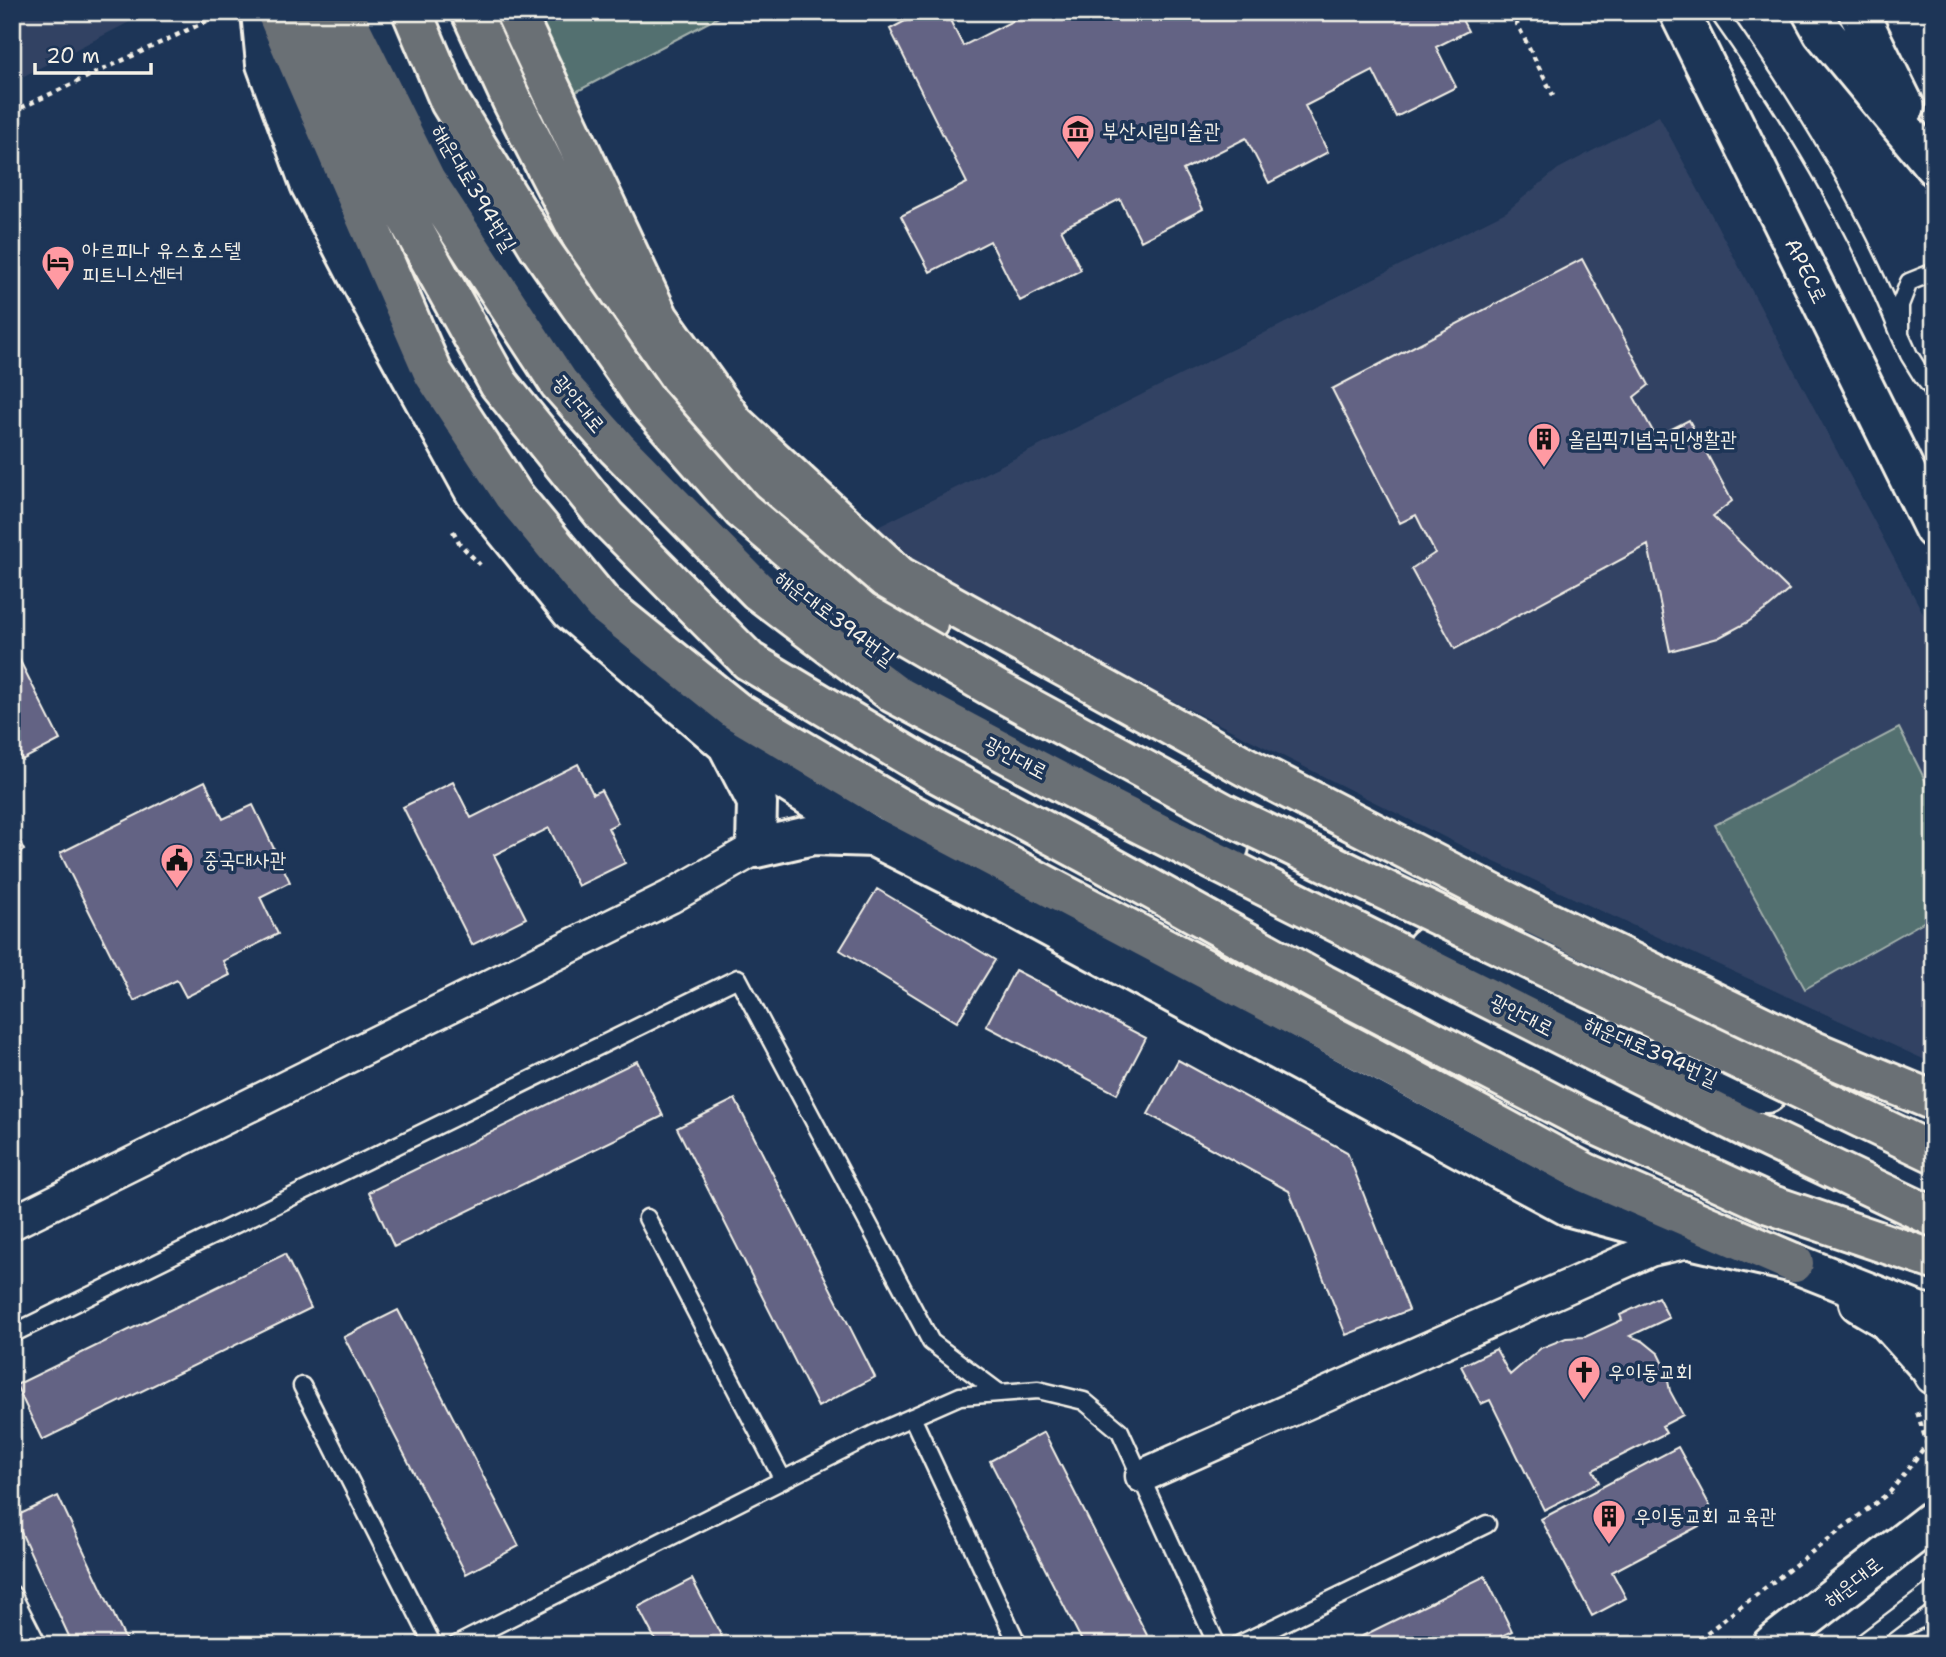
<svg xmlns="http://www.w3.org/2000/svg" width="1946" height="1657" font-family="'Shantell Sans','Poor Story',sans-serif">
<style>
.built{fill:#324364}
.green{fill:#52706f;stroke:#a3b0ac;stroke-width:2}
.building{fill:#646384;stroke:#f4f1e8;stroke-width:2}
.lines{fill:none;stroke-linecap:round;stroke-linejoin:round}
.lane-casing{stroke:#f4f1e8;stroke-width:21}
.street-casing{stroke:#f4f1e8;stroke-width:37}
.secondary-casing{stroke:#f4f1e8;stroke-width:44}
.highway-casing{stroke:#f4f1e8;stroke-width:44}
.path{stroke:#f4f1e8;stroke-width:4.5;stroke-dasharray:5 5;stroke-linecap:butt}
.lane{stroke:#1d3557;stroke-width:16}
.street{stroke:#1d3557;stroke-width:32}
.secondary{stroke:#1d3557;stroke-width:38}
.highway{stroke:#6b6f75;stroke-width:38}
.highway-bridge-casing{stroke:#f4f1e8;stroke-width:44;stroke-linecap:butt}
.highway-bridge{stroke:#6b6f75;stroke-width:38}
.labels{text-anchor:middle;stroke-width:7;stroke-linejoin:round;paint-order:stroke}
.poi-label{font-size:21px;fill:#f4f1e8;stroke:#1d3557;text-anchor:start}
.street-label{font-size:21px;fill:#f4f1e8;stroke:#1d3557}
</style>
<rect width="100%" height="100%" fill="#1d3557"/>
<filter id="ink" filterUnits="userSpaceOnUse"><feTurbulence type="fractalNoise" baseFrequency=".0143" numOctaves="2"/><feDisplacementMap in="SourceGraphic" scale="14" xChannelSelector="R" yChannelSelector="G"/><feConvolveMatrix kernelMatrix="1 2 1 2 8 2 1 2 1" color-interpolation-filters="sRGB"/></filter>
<g filter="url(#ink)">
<path class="built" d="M12,12H149L12,82Z
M1659,116L1934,634V1064L1486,858L930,579L866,533L1506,212L1558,169Z"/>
<path class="green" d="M536,12H728L572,94Z
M1899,728L1934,798V916L1805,989L1715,825Z"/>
<path class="building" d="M922,12H946L963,46L1030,12H1458L1468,31L1436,47L1456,87L1396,117L1373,71L1305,106L1328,152L1269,183L1246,138L1183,170L1203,209L1141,241L1120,199L1061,229L1081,270L1020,301L990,241L930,272L901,216L967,183L890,29Z
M1582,259L1649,385L1634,397L1656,437L1689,420L1732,501L1713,516L1789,590L1769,607L1748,622L1718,638L1670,651L1648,545L1455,649L1411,569L1435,553L1416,515L1400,523L1332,389Z
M12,645L60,740L22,760L12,742Z
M578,764L593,794L601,790L618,823L608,828L625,863L578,886L549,828L494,855L526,918L472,945L403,807L453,782L471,818Z
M205,781L223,819L253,805L290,882L260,897L278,934L223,961L230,975L186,997L177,980L134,1001L60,853Z
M12,826L24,850L12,856Z
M877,889L995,960L957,1022L840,950Z
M1015,970L1146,1038L1117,1094L986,1026Z
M1178,1060L1347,1152L1409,1310L1346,1335L1289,1191L1148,1114Z
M637,1061L663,1116L394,1247L369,1192Z
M735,1099L875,1377L818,1407L677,1128Z
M285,1254L311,1308L42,1440L16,1385Z
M1658,1297L1669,1318L1630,1336L1643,1341L1659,1354L1665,1366L1670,1391L1683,1415L1662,1426L1666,1433L1593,1470L1599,1482L1544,1510L1490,1400L1481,1404L1461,1366L1496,1349L1510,1375L1541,1348L1566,1338L1585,1337L1622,1320L1620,1315Z
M398,1310L519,1546L466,1574L344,1337Z
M1044,1432L1152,1645H1084L990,1461Z
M1678,1447L1716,1517L1612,1572L1626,1598L1592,1616L1541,1519Z
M58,1496L128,1645H73L14,1517Z
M1485,1576L1512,1631L1483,1645H1344Z
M692,1579L726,1645H658L638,1607Z"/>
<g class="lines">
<defs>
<path id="lane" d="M1718,12C1790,114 1854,219 1900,335
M1934,272L1909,282L1900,305V335L1909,355L1922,376L1934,391
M647,1218L783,1480
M12,1334L738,978L931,1342L998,1392
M302,1386L433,1645
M912,1417L1018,1645
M12,1594L38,1645
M456,1645L876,1433L960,1396L1038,1390L1084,1401L1120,1431L1217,1645
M1238,1645L1487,1524
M1860,1645L1934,1589
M1910,1645L1934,1633"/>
<path id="street" d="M12,1223L670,897L756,848
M1142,1476L1650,1250L1694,1240"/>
<path id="secondary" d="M261,12L266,64L310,184L392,341L475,492L571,611L727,744L757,802L756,848L813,835L874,837L1007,904L1570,1207L1694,1240L1794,1263L1918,1312L1934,1315
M378,12L411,84L582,365L782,583L963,710L1229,847
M1679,12L1934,529
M1812,12L1823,32L1934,166
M1858,12L1905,107
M729,745L873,837
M1539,944L1715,1022
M1427,947L1677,1064L1745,1093H1767C1789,1067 1768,1053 1748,1037
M1859,1303L1886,1319L1930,1368L1934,1375
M1772,1645L1934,1519"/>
<path id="highway" d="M276,12L433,373L513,495L603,604L736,711L894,805L1370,1056L1586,1173L1794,1263
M307,12L397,200L499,384L606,517L749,661L935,772L1095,858L1323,984L1583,1119L1769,1204L1934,1260
M343,12L426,180L559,383L617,448L758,591L893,693L1113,810L1753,1131L1934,1217
M471,12L512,101L639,349L745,480L866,589L928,623
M515,12L659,318L735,424L899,576L1246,767L1524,910L1814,1051L1934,1101"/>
</defs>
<use href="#lane" class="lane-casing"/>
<use href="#street" class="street-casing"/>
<use href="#secondary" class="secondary-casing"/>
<use href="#highway" class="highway-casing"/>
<path class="path" d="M1511,12L1553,95
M12,112L224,13
M453,531L460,544L480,565
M1691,1645L1890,1492L1927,1444L1916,1408"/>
<use href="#lane" class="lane"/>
<use href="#street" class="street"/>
<use href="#secondary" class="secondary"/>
<use href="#highway" class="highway"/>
<defs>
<path id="highway-bridge" d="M412,12L450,102L539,247L647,402L742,510L862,612L997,690L1226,814L1934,1153"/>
</defs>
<use href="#highway-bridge" class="highway-bridge-casing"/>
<use href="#highway-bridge" class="highway-bridge"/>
</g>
</g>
<defs>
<symbol id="museum-pin" viewBox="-11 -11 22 30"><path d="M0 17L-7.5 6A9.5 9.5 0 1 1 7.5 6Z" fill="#ff9aa2" stroke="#1d3557"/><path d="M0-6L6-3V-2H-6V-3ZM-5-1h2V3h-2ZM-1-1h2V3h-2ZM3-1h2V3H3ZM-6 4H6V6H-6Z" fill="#111"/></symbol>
<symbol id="hotel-pin" viewBox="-11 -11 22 30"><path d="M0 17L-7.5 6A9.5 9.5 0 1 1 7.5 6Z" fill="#ff9aa2" stroke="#1d3557"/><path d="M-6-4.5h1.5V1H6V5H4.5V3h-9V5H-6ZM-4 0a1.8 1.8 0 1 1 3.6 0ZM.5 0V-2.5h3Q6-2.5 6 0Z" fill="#111"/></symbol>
<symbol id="building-pin" viewBox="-11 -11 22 30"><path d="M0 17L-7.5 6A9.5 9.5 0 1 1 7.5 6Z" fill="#ff9aa2" stroke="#1d3557"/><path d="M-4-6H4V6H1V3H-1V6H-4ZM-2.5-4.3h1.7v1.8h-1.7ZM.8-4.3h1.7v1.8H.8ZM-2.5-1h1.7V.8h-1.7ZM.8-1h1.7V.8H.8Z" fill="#111"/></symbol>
<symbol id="civic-pin" viewBox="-11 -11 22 30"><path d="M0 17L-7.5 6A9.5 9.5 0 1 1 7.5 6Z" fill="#ff9aa2" stroke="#1d3557"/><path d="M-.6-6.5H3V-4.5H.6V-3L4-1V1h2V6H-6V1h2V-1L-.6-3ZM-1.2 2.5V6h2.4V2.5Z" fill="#111"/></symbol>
<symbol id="church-pin" viewBox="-11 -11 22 30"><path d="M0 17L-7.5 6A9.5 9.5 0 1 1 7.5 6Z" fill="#ff9aa2" stroke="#1d3557"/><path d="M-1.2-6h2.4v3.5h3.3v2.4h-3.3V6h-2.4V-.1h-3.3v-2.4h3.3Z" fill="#111"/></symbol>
</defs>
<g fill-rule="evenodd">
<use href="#museum-pin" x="1059" y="112" width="38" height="52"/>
<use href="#hotel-pin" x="39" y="243" width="38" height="52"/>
<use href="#building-pin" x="1525" y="420" width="38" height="52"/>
<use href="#civic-pin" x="158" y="841" width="38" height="52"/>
<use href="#church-pin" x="1565" y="1353" width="38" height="52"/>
<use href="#building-pin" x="1590" y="1497" width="38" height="52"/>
</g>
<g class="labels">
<g class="poi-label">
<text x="1102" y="138">부산시립미술관</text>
<text x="82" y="257">아르피나 유스호스텔<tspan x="82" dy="24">피트니스센터</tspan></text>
<text x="1568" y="446">올림픽기념국민생활관</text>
<text x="202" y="867">중국대사관</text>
<text x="1608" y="1379">우이동교회</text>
<text x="1634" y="1523">우이동교회 교육관</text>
</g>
<g class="street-label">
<text transform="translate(474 188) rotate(59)" y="7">해운대로394번길</text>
<text transform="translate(1806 271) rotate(64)" y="7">APEC로</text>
<text transform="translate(579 404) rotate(50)" y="7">광안대로</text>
<text transform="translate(835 618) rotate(37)" y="7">해운대로394번길</text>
<text transform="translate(1016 758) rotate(28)" y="7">광안대로</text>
<text transform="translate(1522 1015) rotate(27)" y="7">광안대로</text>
<text transform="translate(1651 1051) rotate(24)" y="7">해운대로394번길</text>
<text transform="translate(1853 1582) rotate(-38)" y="7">해운대로</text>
</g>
</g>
<rect width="1946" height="1657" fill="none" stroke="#1d3557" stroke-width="42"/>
<rect x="21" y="21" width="1904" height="1615" fill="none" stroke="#f4f1e8" stroke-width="2.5" filter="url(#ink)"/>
<path d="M35 63v10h116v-10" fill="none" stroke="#f4f1e8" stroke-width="3.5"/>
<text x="46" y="63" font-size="21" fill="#f4f1e8" stroke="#1d3557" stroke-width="5" paint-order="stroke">20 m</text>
</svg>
